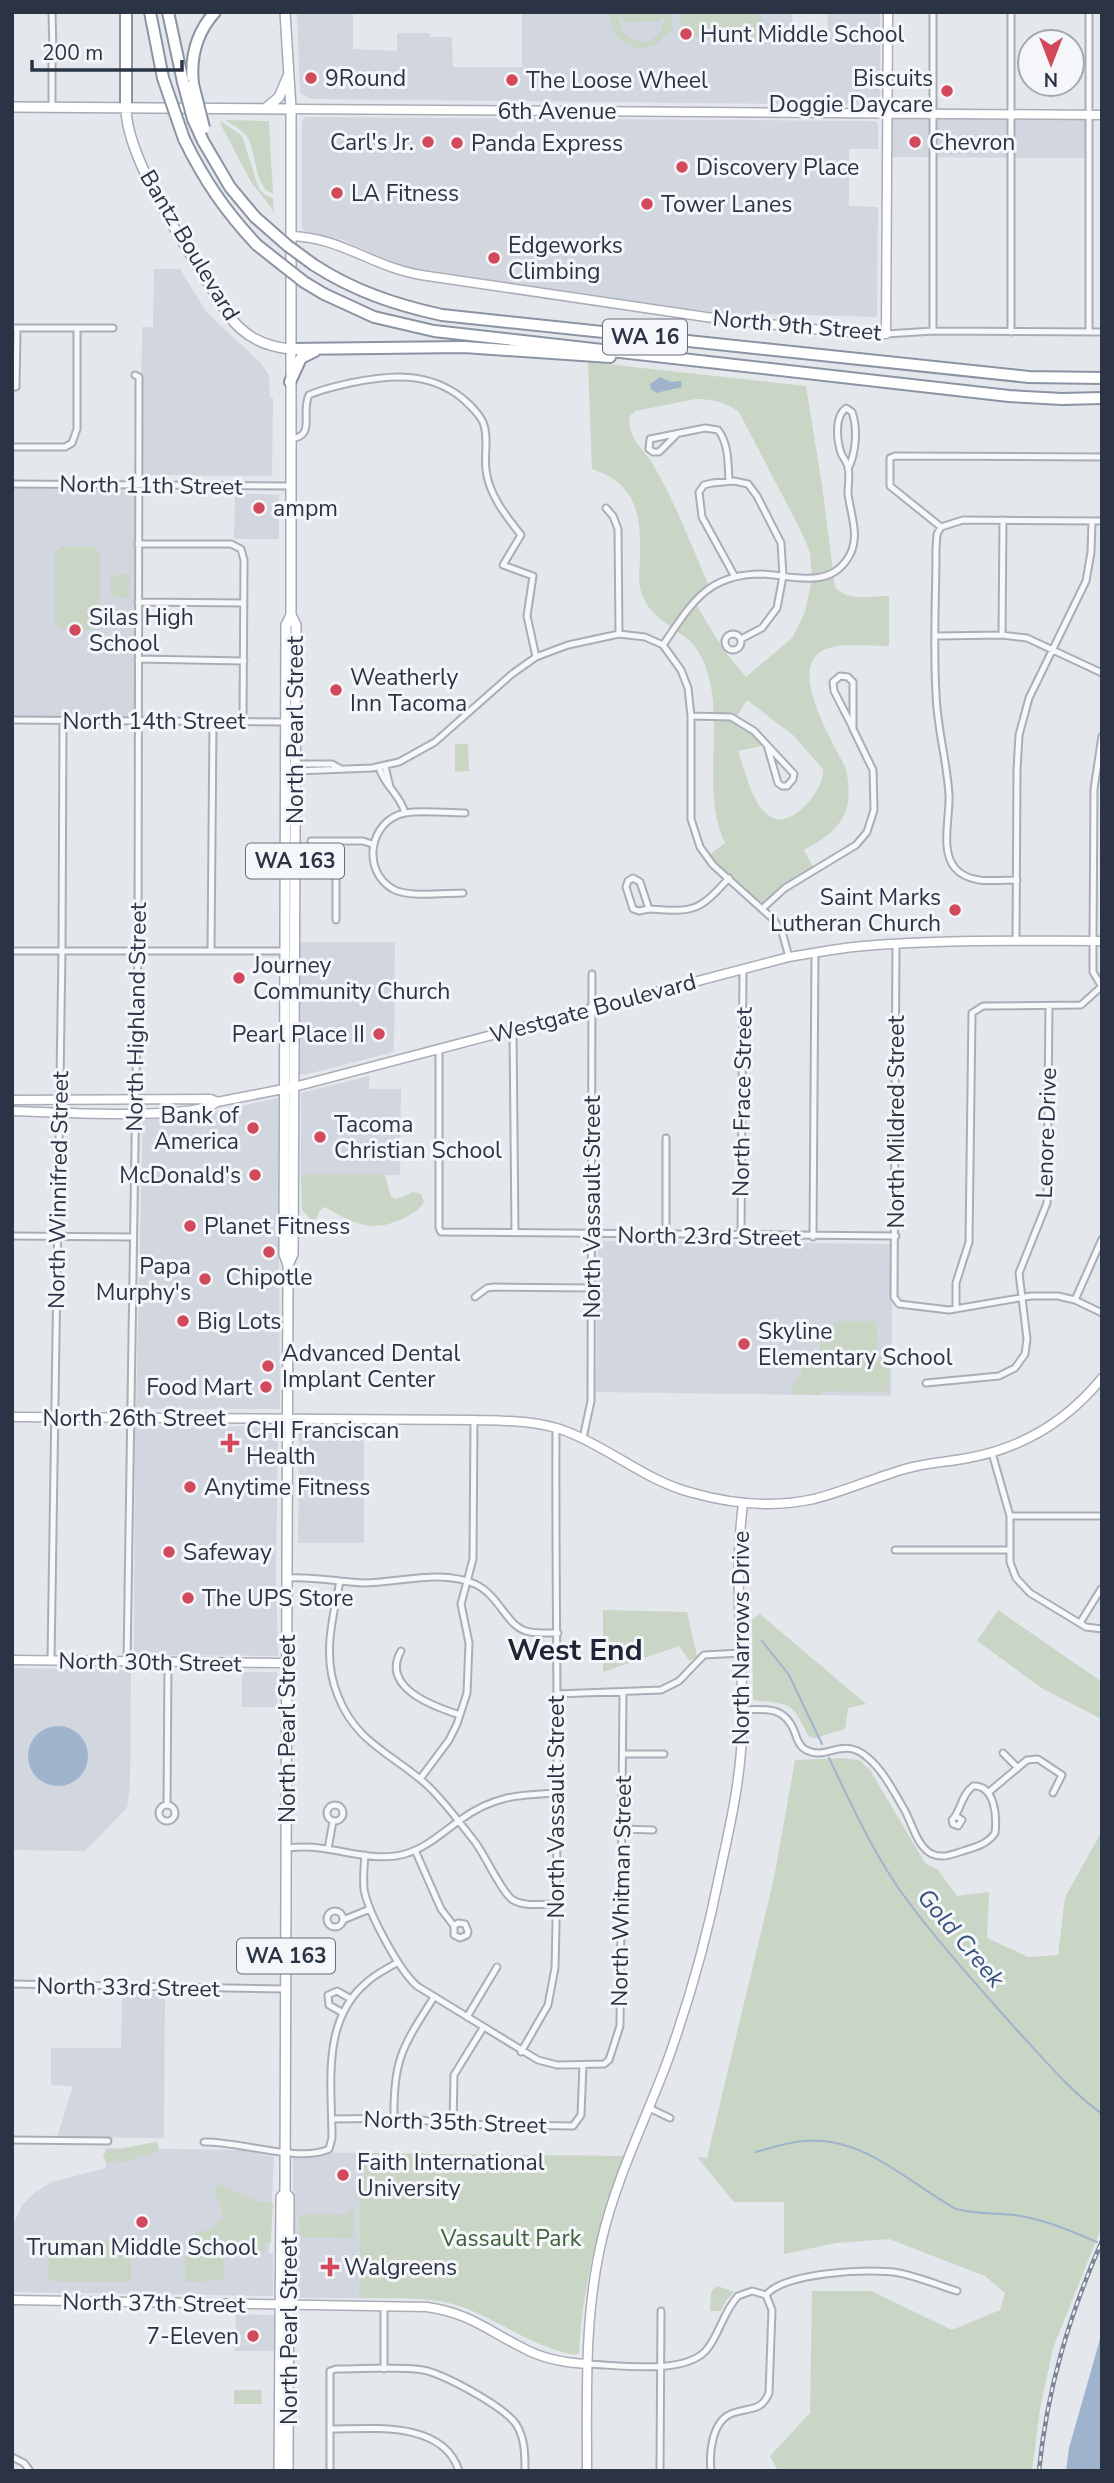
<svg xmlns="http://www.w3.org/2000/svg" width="1114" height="2483" font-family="'Nunito Sans',sans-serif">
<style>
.built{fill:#d2d6de}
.green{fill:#c9d6c5;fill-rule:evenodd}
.water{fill:#9fb4cc}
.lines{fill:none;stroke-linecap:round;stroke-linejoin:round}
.stream{stroke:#9fb4cc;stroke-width:2}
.street-casing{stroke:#a9aeb7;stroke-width:9}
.secondary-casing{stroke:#a9aeb7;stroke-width:11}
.primary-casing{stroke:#a3abb8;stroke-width:12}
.highway-casing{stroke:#8b94a3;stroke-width:14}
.street{stroke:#f7f8fa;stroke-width:5}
.secondary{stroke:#fff;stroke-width:8}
.primary{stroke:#fff;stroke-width:9}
.highway{stroke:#fff;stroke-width:10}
.rail-casing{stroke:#7d8696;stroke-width:4.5}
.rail{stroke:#f4f6f9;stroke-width:2;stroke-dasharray:5;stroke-linecap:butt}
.highway-bridge-casing{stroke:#8b94a3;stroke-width:14;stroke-linecap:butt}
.highway-bridge{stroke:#fff;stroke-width:10}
.poi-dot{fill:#d1495b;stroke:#f4f6f9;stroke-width:2.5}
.labels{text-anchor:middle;stroke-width:6;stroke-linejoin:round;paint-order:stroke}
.shield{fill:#f4f6f9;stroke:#676e7b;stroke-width:2}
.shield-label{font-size:21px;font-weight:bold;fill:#2b3445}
.poi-label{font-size:23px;fill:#2b3445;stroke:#f4f6f9;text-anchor:start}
.street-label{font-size:23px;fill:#2b3445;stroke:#f4f6f9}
.park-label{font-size:23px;fill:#3f6138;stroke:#f4f6f9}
.water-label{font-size:24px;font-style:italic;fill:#34527a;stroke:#f4f6f9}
.district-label{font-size:30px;font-weight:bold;fill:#1d2536;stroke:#f4f6f9}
</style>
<rect width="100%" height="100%" fill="#e4e7ec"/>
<path class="built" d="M297,12H353V49L397,51V33H430V37H452L453,67H522V12H792L793,34H828L827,12H880V103L879,105L311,99L300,93Z
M889,114L1089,115V158L888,157Z
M305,117L876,121L878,125V149H849V206L878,207L877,317L768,314L767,318L636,303L408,267L377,256L344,240L306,232L302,228V122Z
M154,269H180L207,313L260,362L269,375L270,397L273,398L272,476L141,475L142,327H153Z
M12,484H138V721L12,720Z
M235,493L279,495V539H234Z
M300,942H395L394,1052L304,1075L299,1073Z
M369,1076V1089H401L400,1175H301V1093Z
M278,1098L280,1409H136L143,1118L219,1111Z
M598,1241L893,1244L891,1396L596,1392Z
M135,1425L278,1427L276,1577L278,1656L134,1655Z
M299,1428H364V1543H298Z
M12,1668L131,1670L130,1787L127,1808L85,1851L12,1850Z
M242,1672H277V1707H242Z
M122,1993H165L164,2138L57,2137L73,2086L51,2085V2048H121Z
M105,2148L241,2150L274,2157L269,2253H273V2296L12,2292V2229L17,2215L23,2204L35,2192L52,2182L106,2168Z
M293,2152L364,2153L363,2194L360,2195L359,2298H294Z
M236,2314L274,2315L275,2351H235Z"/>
<path class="green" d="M610,12H618L621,29C640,53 665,40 665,12H672L673,32H669C647,61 610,49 610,12Z
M620,12H663V18H660V21L623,22Z
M680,12H761V34L758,38H681Z
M225,120L269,121L273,194C251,185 259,149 244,133C239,128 231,124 225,120Z
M221,121L242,136L259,189L265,195L273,198L274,214L271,207L251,182L220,123Z
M588,362L806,386L822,485L835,587C847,602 872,596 889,596V646C870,646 847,643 829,648C781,662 835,744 846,769C855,813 841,830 804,850L815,870L785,888L763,908L706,857L725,843C696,783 735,695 692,643C677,629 652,618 644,599C638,588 639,574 640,561C641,518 639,484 592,469ZM696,399C713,399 725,402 739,412L801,531L810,552L812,579L805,612L792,638L746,677L723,649L694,601L709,586C691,545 675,501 652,463C642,447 626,436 630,416L635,411ZM747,700L793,735L823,769C826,788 792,830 771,817C751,805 746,772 738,751L766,745L736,718Z
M59,547H96V551H100L99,626H95V630H58V626H55V550H59Z
M130,573L129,599L110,595L111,577Z
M455,744H468L469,771L455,772Z
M301,1175H385L391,1197L397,1199L413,1192L421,1194L424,1202C420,1209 415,1212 408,1216C375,1234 355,1225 325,1207L321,1209L316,1219L311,1220L302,1210Z
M834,1321H876L879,1359H890L889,1389L884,1392L822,1391L820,1395L791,1394C792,1382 801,1379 803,1367H820V1338H825L826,1334H830L834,1328Z
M603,1610L687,1612L697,1656L690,1661L679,1646L603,1672Z
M998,1610L1102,1682V1719L1043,1689L977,1641Z
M760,1614L866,1704L848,1708L845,1729L815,1738L809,1737C791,1701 792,1705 753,1700L752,1620Z
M842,1758L859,1760L870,1770L925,1863L938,1870L957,1896L989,1892L987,1938L1028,1957L1058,1955L1065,1897L1102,1831V2226L1053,2348L1040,2409L1032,2471H778L770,2456L810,2413L812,2291H871L952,2330L1000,2310L1005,2293L985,2276L889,2239L836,2243L784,2254V2202H734L697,2157L707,2158L774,1878L795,1760Z
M157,2142L159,2150L148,2155L118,2163L117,2160L106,2163L103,2156L106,2151Z
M364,2153L624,2156C600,2220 582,2284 579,2353L576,2355C532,2348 498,2318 456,2305C426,2296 391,2299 359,2298L360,2194H363Z
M218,2184L257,2201L273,2203L271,2242L265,2243V2252L224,2251L223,2280L186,2282L185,2258L195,2250L189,2236L214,2228L213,2223L224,2219L215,2191Z
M354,2209L353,2238L300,2237L299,2215H342Z
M53,2240L128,2241L131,2243V2280L128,2282L52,2281L48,2279L49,2242Z
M717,2286L735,2292L726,2300L721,2311H710L711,2292Z
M234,2390H261L262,2404H234Z"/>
<path class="water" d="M660,377L671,382L681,381L682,387L656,393L651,389L650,384Z
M28 1756a30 30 0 1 1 60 0a30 30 0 1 1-60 0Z
M1102,2332V2471H1066L1069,2448Z"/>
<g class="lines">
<path class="stream" d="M762,1641L789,1675L822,1744
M829,1758C850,1802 871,1848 899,1889C934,1938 975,1983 1015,2028C1043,2058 1069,2090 1102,2114
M756,2152C771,2148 788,2142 804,2141C863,2135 907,2182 956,2209C975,2214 994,2213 1015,2215C1044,2219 1071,2231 1097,2242"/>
<defs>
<path id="street" d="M52,12L53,53
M52,107V63
M12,328H113
M933,331V12
M1011,332V12
M1089,332V12
M886,334L933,331L1102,332
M12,387H16L17,328
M676,435L659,452H653L649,449L650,439L705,428L718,430C729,444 728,464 729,481
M290,439C317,436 300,414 309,395C322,389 337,386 350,383C390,375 428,371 462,398C470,405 478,412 483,422C489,437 484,454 486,470C489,495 506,516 521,535L503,565L533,576L527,616L536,657
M12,447H65L72,443L77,429V328
M1102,457L895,456L890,458V486L941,527L963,520L1102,521
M12,484L290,486
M606,508L613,516L618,529L619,634
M941,527L937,534L936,549C936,597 933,646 936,694C937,728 947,761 949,795C950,817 940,851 955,868C969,885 997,880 1017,880
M138,544H231L241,549L244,560L243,721
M735,577L702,517L699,492L704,485L712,483L734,481L748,484L757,496L781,543L783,576L777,608L762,628L741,639
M138,602L244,603
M725 642a8 8 0 1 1 16 0a8 8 0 1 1-16 0Z
M1002,635L1003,520
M936,636L1002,635L1027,638L1102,673
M663,645C677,625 690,602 710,588C725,578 744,574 761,574C790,575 826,589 846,561C862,540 851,517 848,494C848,486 850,475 848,467C847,462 843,458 841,453C837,440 834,417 846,408L852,412C858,429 856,453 848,469
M138,659L244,661
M691,716L731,717L754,731L767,745L778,783L782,786H787L793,779L794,774L767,745
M12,720L289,722
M1102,736L1094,789L1093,941V972L1102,987
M293,764H332L341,769
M385,766L390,787
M379,767C384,786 400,794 405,813
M296,771L372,768L399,762L435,742L512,674L536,657L568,645L619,634L645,637L663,645L681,670L688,688L691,716V819L700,847L713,865L773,919L782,932L789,957
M311,841H363L372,844
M463,893C445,893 408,898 393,889C361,871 369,820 405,813C423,810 446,813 465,813
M763,908L785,888L856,845L867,832L874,810L873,770L853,729L852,726L834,691L833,682L840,676L848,677L853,682V729
M649,909L639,911L633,909L626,887L628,881L633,878L640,882L649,909C695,912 698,912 729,878
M336,920V841
M1016,940L1017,770L1019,735L1029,698L1086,581L1091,552L1092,521
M896,943L894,1297L899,1304L949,1310L1031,1296H1058L1075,1300L1102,1313
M12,951H286
M211,951L213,721
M513,1029L515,1233
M439,1048V1228L441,1232L896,1236
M666,1235V1138
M12,1236L132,1237
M741,1236L743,969
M813,1237L815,953
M475,1297L487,1288L494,1287L592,1288
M1075,1300L1102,1239
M956,1309V1283L969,1242L972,1013L983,1006L1081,1005L1101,987
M926,1383L999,1376L1015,1368L1025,1354L1027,1339L1019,1273L1047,1203L1049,1006
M583,1438L591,1401L592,974
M992,1453L1010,1516V1562L1016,1578L1030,1593L1086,1627L1102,1629
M1010,1516H1102
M895,1550H1010
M287,1578C313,1576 337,1582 363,1583C399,1583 440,1569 475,1584C499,1595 506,1625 526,1631C536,1634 548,1633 558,1633
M340,1581C332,1620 322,1658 338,1696C356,1743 393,1754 427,1785C445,1802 460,1823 475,1842C485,1855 502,1893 513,1900C525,1907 542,1904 555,1904
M1080,1623L1101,1589
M401,1651C380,1688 435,1707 460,1715
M51,1660L62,951L63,720
M127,1661L138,951L139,377L135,375
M557,1694L661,1690L679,1681L704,1655L741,1653
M742,1710C767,1709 785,1706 795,1733C797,1740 800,1747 806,1750C827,1761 843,1736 867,1757C883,1770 894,1792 904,1809C912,1823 917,1847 932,1854C943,1859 953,1854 963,1851C975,1847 988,1844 995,1833C997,1816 995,1785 973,1786C961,1795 961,1811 952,1820L953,1824L958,1826L962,1820L956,1816
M1003,1753L1018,1768
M623,1754H664
M420,1779L449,1740L457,1724L467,1693L469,1643L461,1604L473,1559L474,1420
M989,1792L1027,1760L1038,1759L1062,1775L1053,1793
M327 1813a8 8 0 1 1 16 0a8 8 0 1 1-16 0Z
M167,1805L168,1662
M159 1813a8 8 0 1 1 16 0a8 8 0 1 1-16 0Z
M622,1829L653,1830
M286,1848C297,1847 308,1846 319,1848C347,1851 377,1862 405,1854C426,1848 442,1833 460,1820C493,1796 517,1795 557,1793
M328,1849L333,1821
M415,1850L441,1909L454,1926V1935L460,1938L467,1935L468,1931L465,1924L458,1923L454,1926
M365,1855C364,1866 363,1877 364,1889C368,1913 399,1970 417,1986L538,2060L557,2065L604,2064L609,2060L620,2026L623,1692
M327 1919a8 8 0 1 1 16 0a8 8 0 1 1-16 0Z
M343,1920L370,1909
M12,1984L286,1989
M343,2013L329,2005L328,1995L337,1991L351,1999
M467,2017L497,1967
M521,2052L548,2005L555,1968C560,1788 555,1608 556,1428
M649,2108L670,2118
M394,2118C393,2059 403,2046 434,1997
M332,2119L409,2118L447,2124L573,2126L581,2115L583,2065
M453,2124L454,2075L483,2028
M12,2140L108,2141
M204,2142C238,2141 301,2163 329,2149L332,2138C332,2086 321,2021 366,1983C375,1974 387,1969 398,1962
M766,2295C785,2272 871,2268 899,2273C919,2277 938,2285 957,2291
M588,2364C619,2365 688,2376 708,2348C720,2332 724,2311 738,2296L752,2291L766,2295
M384,2369V2306
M330,2429C371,2429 443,2420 459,2471
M12,2457L24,2463L30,2471
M330,2471V2371L336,2369C364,2369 395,2366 423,2370C444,2374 503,2406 516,2424C525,2438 525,2455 525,2471
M660,2471L661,2311
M711,2471C709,2452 712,2420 733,2413C750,2407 761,2412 769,2393L772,2310L766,2295"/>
<path id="secondary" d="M291,109L1102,115
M292,236C342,238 373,267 421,275L706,317L830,331L886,334L888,12
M12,1100L211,1099L217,1102
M12,1111C50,1112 193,1121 217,1102L294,1087L789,957C814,953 839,948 864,946C943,939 1022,941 1102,941
M12,1417L474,1420C506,1421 538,1420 568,1432C611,1449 648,1482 693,1493C732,1504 773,1508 814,1499C845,1491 874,1478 905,1469C925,1463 947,1462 968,1458C1023,1448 1067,1421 1102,1378
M12,1660L287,1663
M12,2300L427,2307C469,2313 487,2330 523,2348C543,2359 565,2363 588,2364
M587,2471C587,2393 584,2315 602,2239C616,2179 644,2123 666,2065C689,2002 707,1938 720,1872C730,1826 741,1778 742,1731C744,1656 733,1579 743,1504"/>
<path id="primary" d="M12,107L291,109
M126,107C125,161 198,265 227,313C242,335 262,346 290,349
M265,109L279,97L288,76
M288,1265L293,1254L296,625L291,615
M285,2193L289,2197L288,2471
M279,2471L281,2197L285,2193L288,1265L284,1254L286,625L291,615V109L285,12"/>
<path id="highway" d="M126,12V107
M150,12L163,78
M168,12L183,82
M193,84C190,57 197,32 215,12
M184,139C204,180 225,211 257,245
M203,141L230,187L255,217
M314,265C354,291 396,305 442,315L1029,377L1102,378
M324,294L374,317L434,331L1009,396L1062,399L1102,398
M290,349L464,347L610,357
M290,382L301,358L315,351"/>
</defs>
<use href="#street" class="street-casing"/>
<use href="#secondary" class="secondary-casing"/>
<use href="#primary" class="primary-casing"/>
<use href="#highway" class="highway-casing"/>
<use href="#street" class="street"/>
<use href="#secondary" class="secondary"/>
<use href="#primary" class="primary"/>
<use href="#highway" class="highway"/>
<defs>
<path id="rail" d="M1039,2471C1047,2389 1069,2316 1102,2241"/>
</defs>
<use href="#rail" class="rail-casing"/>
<use href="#rail" class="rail"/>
<defs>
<path id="highway-bridge" d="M163,78L184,139
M183,82L193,119L203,141
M193,84L204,128
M255,217L288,246L314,265
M257,245L304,282L324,294"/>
</defs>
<use href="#highway-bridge" class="highway-bridge-casing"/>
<use href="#highway-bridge" class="highway-bridge"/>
</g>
<g class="poi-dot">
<circle cx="686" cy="34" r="7"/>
<circle cx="311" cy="78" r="7"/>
<circle cx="512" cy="80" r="7"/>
<circle cx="947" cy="91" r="7"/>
<circle cx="428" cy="142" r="7"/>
<circle cx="915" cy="142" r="7"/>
<circle cx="457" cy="143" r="7"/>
<circle cx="682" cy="167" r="7"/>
<circle cx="337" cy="193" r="7"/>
<circle cx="647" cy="204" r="7"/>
<circle cx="494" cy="258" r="7"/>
<circle cx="259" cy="508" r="7"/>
<circle cx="75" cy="630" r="7"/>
<circle cx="336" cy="690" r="7"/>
<circle cx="955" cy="910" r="7"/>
<circle cx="239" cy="978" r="7"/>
<circle cx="379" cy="1034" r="7"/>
<circle cx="253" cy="1128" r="7"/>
<circle cx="320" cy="1137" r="7"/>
<circle cx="255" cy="1175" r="7"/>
<circle cx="190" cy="1226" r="7"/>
<circle cx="269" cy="1252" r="7"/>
<circle cx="205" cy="1279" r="7"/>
<circle cx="183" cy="1321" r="7"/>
<circle cx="744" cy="1344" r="7"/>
<circle cx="268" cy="1366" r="7"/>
<circle cx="266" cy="1387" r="7"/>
<path d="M226.5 1432.5h7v7h7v7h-7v7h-7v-7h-7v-7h7z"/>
<circle cx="190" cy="1487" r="7"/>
<circle cx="169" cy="1552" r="7"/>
<circle cx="188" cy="1598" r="7"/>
<circle cx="343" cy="2175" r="7"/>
<circle cx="142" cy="2222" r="7"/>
<path d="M326.5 2256.5h7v7h7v7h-7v7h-7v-7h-7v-7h7z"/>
<circle cx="253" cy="2336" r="7"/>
</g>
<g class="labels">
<g class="shield">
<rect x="603" y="319.5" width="84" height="35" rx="5"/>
<rect x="246" y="843.5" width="98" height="35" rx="5"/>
<rect x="237" y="1938.5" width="98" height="35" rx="5"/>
</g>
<g class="shield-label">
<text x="645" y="344">WA 16</text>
<text x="295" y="868">WA 163</text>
<text x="286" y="1963">WA 163</text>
</g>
<g class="poi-label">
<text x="700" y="42">Hunt Middle School</text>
<text x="325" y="86">9Round</text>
<text x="933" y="86" text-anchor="end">Biscuits<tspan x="933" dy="26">Doggie Daycare</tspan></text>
<text x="526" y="88">The Loose Wheel</text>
<text x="414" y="150" text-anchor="end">Carl's Jr.</text>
<text x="929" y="150">Chevron</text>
<text x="471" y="151">Panda Express</text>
<text x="696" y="175">Discovery Place</text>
<text x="351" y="201">LA Fitness</text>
<text x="661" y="212">Tower Lanes</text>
<text x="508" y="253">Edgeworks<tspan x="508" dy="26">Climbing</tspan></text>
<text x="273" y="516">ampm</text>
<text x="89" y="625">Silas High<tspan x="89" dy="26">School</tspan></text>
<text x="350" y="685">Weatherly<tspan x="350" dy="26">Inn Tacoma</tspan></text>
<text x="941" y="905" text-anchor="end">Saint Marks<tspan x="941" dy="26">Lutheran Church</tspan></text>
<text x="253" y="973">Journey<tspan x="253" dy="26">Community Church</tspan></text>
<text x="365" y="1042" text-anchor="end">Pearl Place II</text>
<text x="239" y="1123" text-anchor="end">Bank of<tspan x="239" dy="26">America</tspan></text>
<text x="334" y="1132">Tacoma<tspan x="334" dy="26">Christian School</tspan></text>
<text x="241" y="1183" text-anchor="end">McDonald's</text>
<text x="204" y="1234">Planet Fitness</text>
<text x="191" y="1274" text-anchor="end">Papa<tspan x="191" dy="26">Murphy's</tspan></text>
<text x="269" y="1285" text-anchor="middle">Chipotle</text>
<text x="197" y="1329">Big Lots</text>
<text x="758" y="1339">Skyline<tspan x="758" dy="26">Elementary School</tspan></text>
<text x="282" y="1361">Advanced Dental<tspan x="282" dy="26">Implant Center</tspan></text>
<text x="252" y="1395" text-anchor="end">Food Mart</text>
<text x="246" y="1438">CHI Franciscan<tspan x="246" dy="26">Health</tspan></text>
<text x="204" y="1495">Anytime Fitness</text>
<text x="183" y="1560">Safeway</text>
<text x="202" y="1606">The UPS Store</text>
<text x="357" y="2170">Faith International<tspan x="357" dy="26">University</tspan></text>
<text x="142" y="2255" text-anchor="middle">Truman Middle School</text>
<text x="344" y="2275">Walgreens</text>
<text x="239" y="2344" text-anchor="end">7-Eleven</text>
</g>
<g class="street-label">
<text x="557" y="119">6th Avenue</text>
<text transform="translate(190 245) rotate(59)" y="8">Bantz Boulevard</text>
<text transform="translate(797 325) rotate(5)" y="8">North 9th Street</text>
<text transform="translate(151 485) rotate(1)" y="8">North 11th Street</text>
<text x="154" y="729">North 14th Street</text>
<text transform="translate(295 730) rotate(-90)" y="8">North Pearl Street</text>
<text transform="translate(593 1008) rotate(-15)" y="8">Westgate Boulevard</text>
<text transform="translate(136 1017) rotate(-89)" y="8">North Highland Street</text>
<text transform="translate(742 1102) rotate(-89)" y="8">North Frace Street</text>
<text transform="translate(896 1122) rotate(-90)" y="8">North Mildred Street</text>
<text transform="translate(1046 1133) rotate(-88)" y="8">Lenore Drive</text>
<text transform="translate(58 1190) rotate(-89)" y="8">North Winnifred Street</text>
<text transform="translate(592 1207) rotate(-90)" y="8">North Vassault Street</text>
<text transform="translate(709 1236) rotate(1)" y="8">North 23rd Street</text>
<text x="134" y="1426">North 26th Street</text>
<text transform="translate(741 1638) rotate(-90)" y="8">North Narrows Drive</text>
<text transform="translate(150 1662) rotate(1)" y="8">North 30th Street</text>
<text transform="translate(287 1729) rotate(-90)" y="8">North Pearl Street</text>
<text transform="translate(556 1807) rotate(-90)" y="8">North Vassault Street</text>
<text transform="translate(621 1891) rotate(-89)" y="8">North Whitman Street</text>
<text transform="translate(128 1987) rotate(1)" y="8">North 33rd Street</text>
<text transform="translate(455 2122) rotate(2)" y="8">North 35th Street</text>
<text transform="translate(154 2303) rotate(1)" y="8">North 37th Street</text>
<text transform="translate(289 2331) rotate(-90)" y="8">North Pearl Street</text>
</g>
<g class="park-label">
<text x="511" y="2246">Vassault Park</text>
</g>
<g class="water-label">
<text transform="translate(961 1938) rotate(50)" y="8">Gold Creek</text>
</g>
<g class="district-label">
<text x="575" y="1660">West End</text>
</g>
</g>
<rect width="1114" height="2483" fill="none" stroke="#2b3445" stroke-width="28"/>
<g transform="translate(1051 63) rotate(180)"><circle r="33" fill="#f4f6f9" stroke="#a4a8b1" stroke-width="2"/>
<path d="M0-5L12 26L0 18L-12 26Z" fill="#d1495b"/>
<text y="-10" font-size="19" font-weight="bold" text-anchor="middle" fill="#2b3445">N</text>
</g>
<path d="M32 60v10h150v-10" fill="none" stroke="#2b3445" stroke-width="3.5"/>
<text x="42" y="60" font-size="21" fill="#2b3445" stroke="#f4f6f9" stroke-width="5" paint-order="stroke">200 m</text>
</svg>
